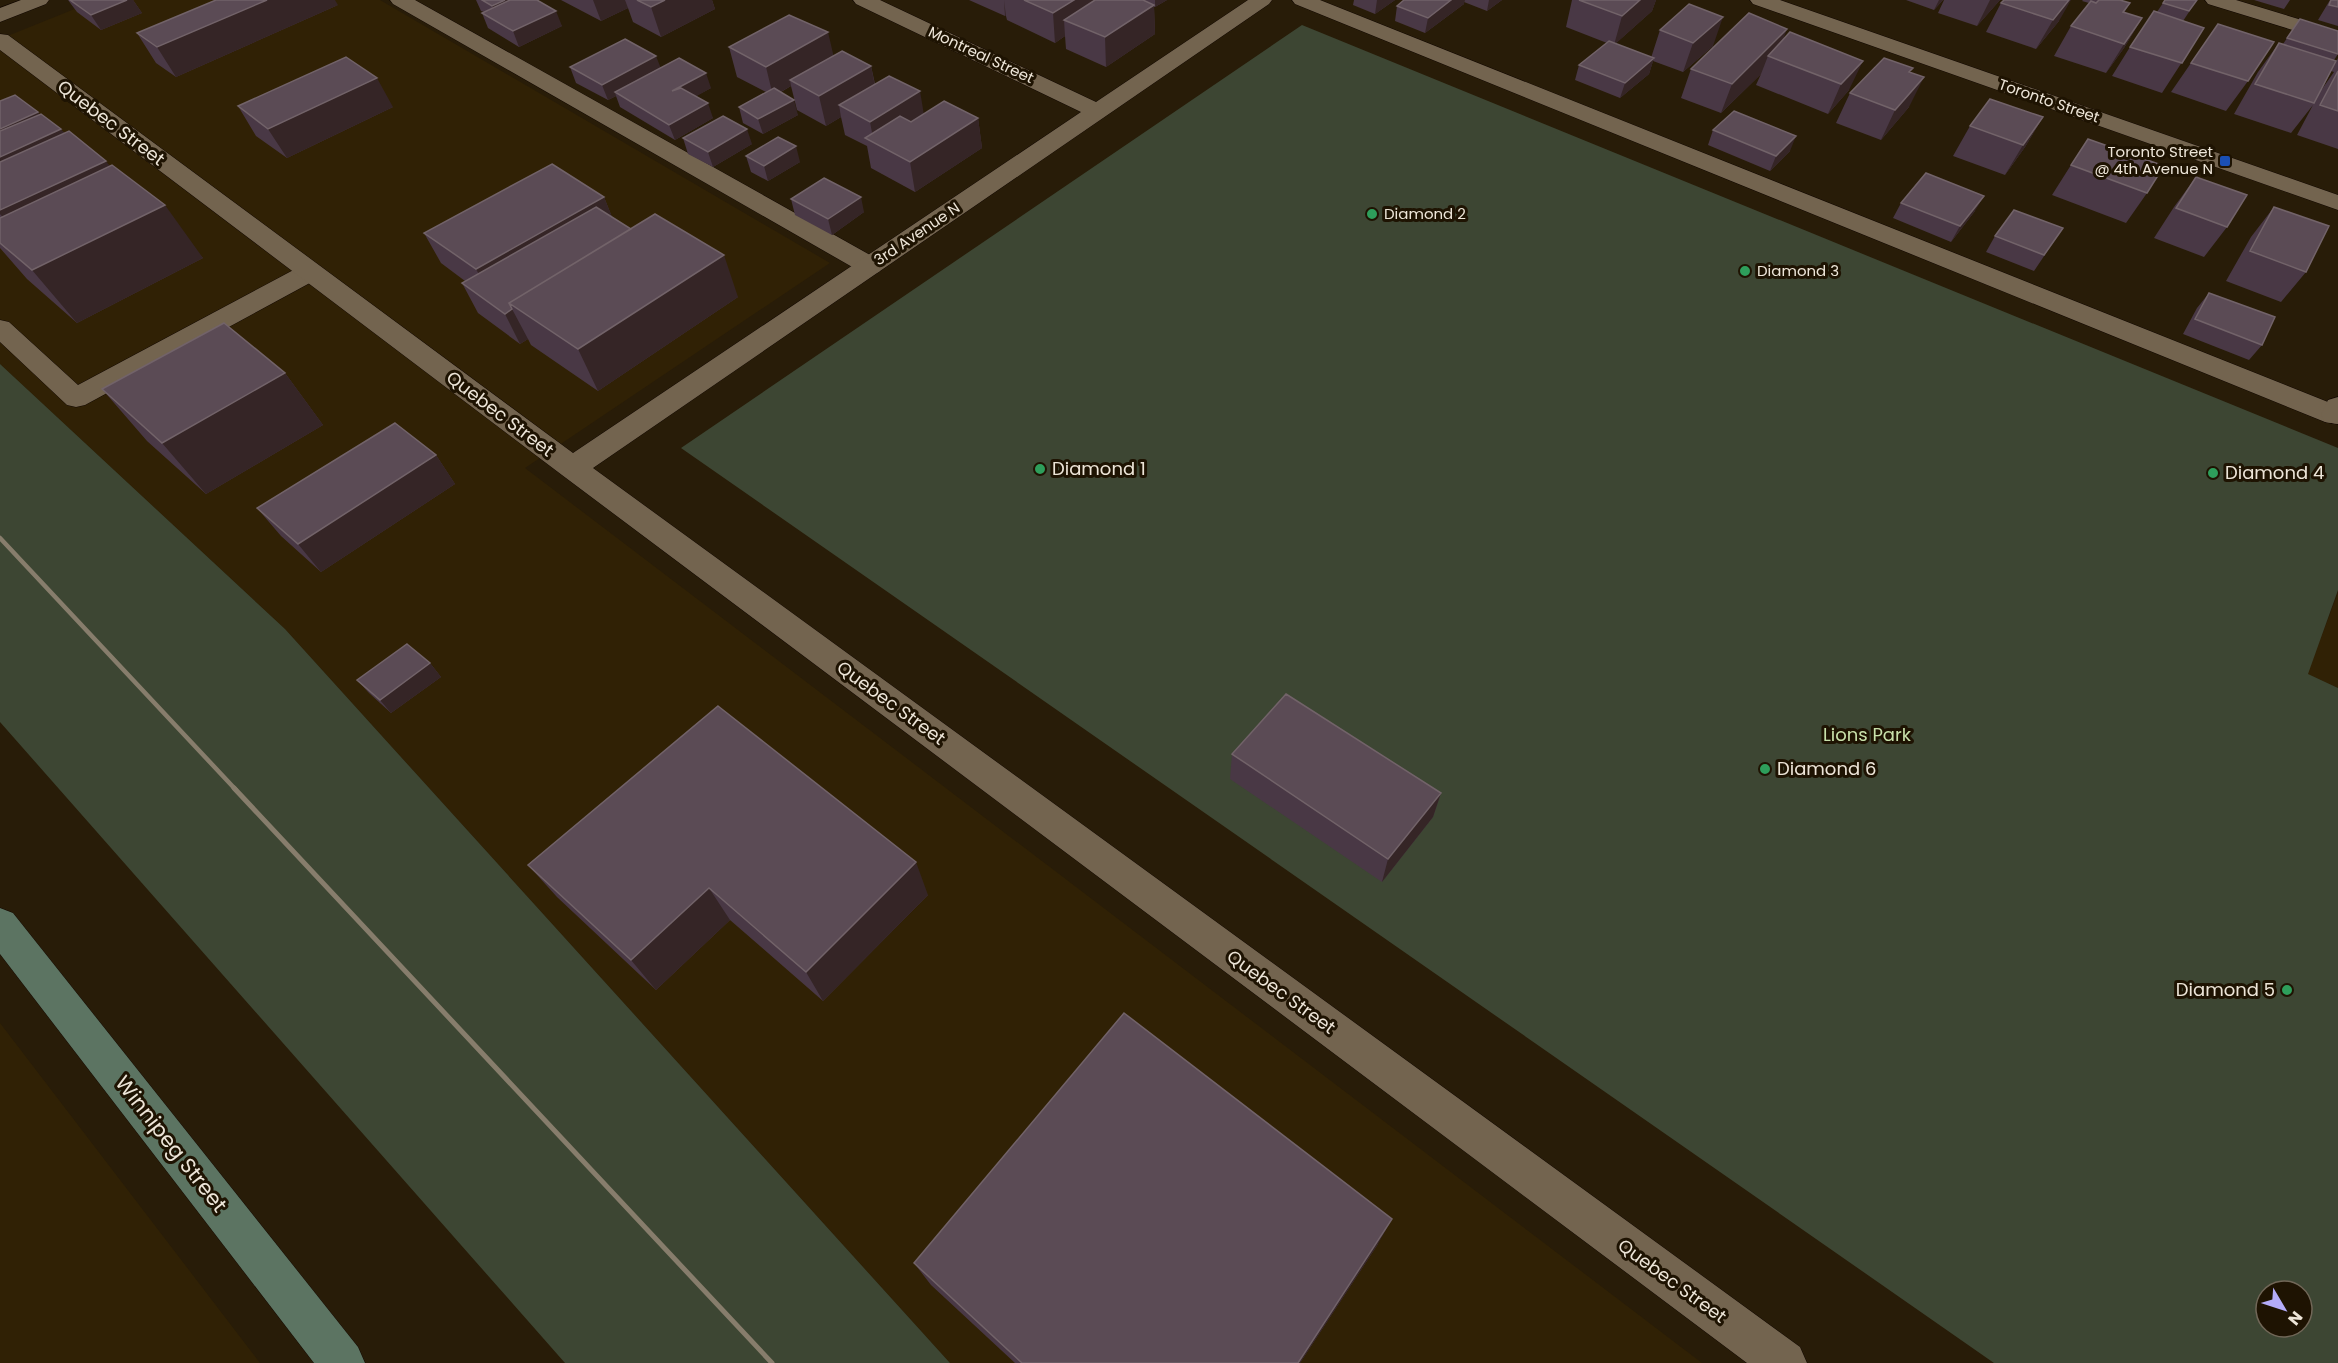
<svg xmlns="http://www.w3.org/2000/svg" width="2338" height="1363" font-family="Poppins,sans-serif">
<style>
.built{fill:#302105}
.green{fill:#3d4633;fill-rule:evenodd}
.lines{fill:none;stroke-linecap:round;stroke-linejoin:round}
.lane-casing{stroke:#100600;stroke-width:1}
.street-casing{stroke:#100600;stroke-width:1}
.secondary-casing{stroke:#100600;stroke-width:1}
.lane{fill:#73644f;fill-rule:evenodd}
.street{fill:#73644f;fill-rule:evenodd}
.secondary{fill:#5c7462;fill-rule:evenodd}
.rail-far1{stroke:#877d6c;stroke-width:4.5}
.rail{stroke:#877d6c;stroke-width:5}
.wall{fill:#493845;fill-rule:evenodd}
.shaded-wall{fill:#352526}
.building{fill:#5b4b55;stroke:#726369;stroke-width:1.5}
.transit-dot{fill:#1a4fb4;stroke:#1e1302;stroke-width:2}
.leisure-dot{fill:#2e9e5b;stroke:#1e1302;stroke-width:2}
.labels{text-anchor:middle;stroke-width:6;stroke-linejoin:round;paint-order:stroke}
.far-street-label{font-size:15px;fill:#ede5d8;stroke:#1e1302}
.far-poi-label{font-size:15px;fill:#ede5d8;stroke:#1e1302;text-anchor:start}
.street-label{font-size:18px;fill:#ede5d8;stroke:#1e1302}
.poi-label{font-size:18px;fill:#ede5d8;stroke:#1e1302;text-anchor:start}
.park-label{font-size:18px;fill:#c9e1ab;stroke:#1e1302}
.near-street-label{font-size:21px;fill:#ede5d8;stroke:#1e1302}
</style>
<rect width="100%" height="100%" fill="#281c08"/>
<path class="built" d="M97,0H380L830,263L525,468L1702,1363H950L285,629L0,364V39Z
M2338,593V688L2307,674Z
M0,1023L260,1363H0Z"/>
<path class="green" d="M1302,25L2338,448V590L2308,674L2338,688V1363H1994L681,448ZM2266,1291H2302V1327H2266Z
M0,364L285,629L950,1363H565L0,722Z"/>
<g class="lines">
<defs>
<path id="lane" d="M390,0H415L879,260L882,266L879,272L870,274L861,272L393,4Z
M1292,0H1320L2338,406V424L2325,422L1295,4Z
M2205,0H2236L2338,31V44L2208,4Z
M310,264L319,266L322,272L319,278L85,405L76,407L67,405L0,342V320L9,322L78,385L301,266Z"/>
<path id="street" d="M21,0H49L46,4L0,22V8Z
M853,0H880L1096,102L1248,0H1272L1269,4L593,468L1800,1347L1807,1363H1747L562,475L0,50V34L8,35L573,453L1081,112L856,4Z
M1750,0H1780L2338,195V210L1753,4Z
M2338,397V424L2325,422L2321,415L2328,400Z"/>
<path id="secondary" d="M0,908L13,913L358,1347L365,1363H314L0,954Z"/>
</defs>
<use href="#lane" class="lane-casing"/>
<use href="#street" class="street-casing"/>
<use href="#secondary" class="secondary-casing"/>
<use href="#lane" class="lane"/>
<use href="#street" class="street"/>
<use href="#secondary" class="secondary"/>
<path class="rail-far1" d="M0,538L236,790"/>
<path class="rail" d="M234,788L772,1363"/>
</g>
<path class="wall" d="M68,0H133L142,13L101,30L77,12Z
M476,0H538L562,26L519,47L488,28L482,13L484,12L481,11Z
M561,0H712L715,9L661,37L633,22L628,8L601,21Z
M969,0H1167L1155,7H1154L1155,34L1106,67L1066,49L1065,36L1055,43L1007,20L1006,16H1005Z
M1354,0H1395L1375,14L1353,5Z
M1404,0H1502L1487,11L1464,2V4L1425,33L1395,21L1397,6Z
M1572,0H1656L1652,11L1615,44L1651,58L1660,30L1713,46L1683,72L1653,61L1649,74L1620,98L1575,80L1579,65L1607,43L1566,27Z
M1906,0H1943L1934,10Z
M1944,0H2000L1977,26L1938,13Z
M2083,0H2122V1L2130,3L2124,13L2142,18L2124,48L2106,73L2054,56L2071,26L2089,3L2082,1Z
M2165,0H2197L2183,21L2204,28L2162,93L2112,76L2130,47L2157,12Z
M2254,0H2290L2284,9Z
M2330,0H2338V26L2318,20Z
M2001,3L2059,21L2036,49L1986,32Z
M338,5L176,77L156,63L137,33Z
M2300,19L2338,54L2334,60L2336,62L2338,58V149L2297,135L2313,105L2291,133L2234,114L2258,72L2279,43L2283,44ZM2331,71L2334,72L2322,89Z
M1783,39L1849,90L1828,114L1756,85L1761,74L1721,113L1681,98L1691,69Z
M729,47L833,56L871,66L875,84L924,114L978,118L982,148L915,192L871,168L867,146L845,135L841,117L826,126L797,110L791,86L781,92L798,115L763,134L743,123L739,107L766,92L737,77Z
M2191,63L2248,81L2226,111L2171,92Z
M570,67L660,68L711,88L696,96L713,118L675,140L620,107L616,96L608,100L576,83Z
M1911,73L1909,107L1881,140L1836,123L1850,93Z
M0,101L39,114L110,166L203,258L77,323L27,279L0,248Z
M238,106L393,107L287,158L256,136Z
M2043,117L2025,147L2005,175L1953,156L1970,126Z
M1713,130L1790,151L1770,171L1708,145Z
M683,138L752,144L713,167L688,154Z
M746,156L800,162L768,181L751,172Z
M2071,165L2147,193L2126,223L2052,195Z
M2196,177L2227,227L2204,257L2154,238L2174,207Z
M604,197L612,217L738,297L598,391L531,345L528,339L520,344L478,313L462,283L465,281L441,263L424,233Z
M791,199L864,212L832,235L795,215Z
M1901,203L1975,211L1951,242L1893,218Z
M2274,207L2306,272L2281,302L2226,281L2251,237Z
M2063,228L2034,271L1986,252L1995,236Z
M2209,293L2262,345L2249,360L2183,334L2197,308Z
M285,373L323,425L206,494L147,441L102,389Z
M436,455L455,484L321,572L281,536L257,508Z
M430,663L441,677L391,713L369,693L357,680Z
M1232,754L1441,793L1433,817L1382,882L1230,779Z
M528,865L928,895L823,1001L730,920L656,990L557,897Z
M1378,1244L1300,1363H1015L931,1285L914,1263Z"/>
<path class="shaded-wall" d="M127,0H133L142,13L101,30L91,15Z
M267,0H335L338,5L176,77L157,47Z
M505,0H538L499,21L492,6Z
M593,0H625L628,8L601,21Z
M665,0H712L715,9L661,37L651,7Z
M1004,0L1006,16H1005Z
M1074,0H1101L1064,20L1065,36L1055,43L1053,13Z
M1155,0H1167L1155,7Z
M1377,0H1395L1375,14Z
M1451,0H1465L1464,4L1425,33L1428,18Z
M1489,0H1502L1487,11Z
M1640,0H1656L1652,11L1614,45L1622,16Z
M1939,0H1943L1934,10Z
M1990,0H2000L1977,26Z
M2069,0H2071L2059,21L2036,49L2053,20Z
M1154,5L1155,34L1106,67L1105,37Z
M556,11L562,26L519,47L513,31Z
M1723,17L1713,46L1683,72L1693,43Z
M2142,18L2124,48L2106,73L2124,44Z
M1787,29L1776,59L1768,56L1761,74L1721,113L1732,84Z
M828,32L835,62L790,80L791,86L773,96L766,67Z
M656,56L662,71L615,92L616,96L608,100L602,85Z
M1654,58L1649,74L1620,98L1625,83Z
M1863,61L1849,90L1828,114L1841,84Z
M871,66L877,96L839,105L841,117L826,126L819,96Z
M706,73L711,88L677,107L672,91Z
M1924,77L1909,107L1881,140L1895,110Z
M377,78L393,107L287,158L268,129Z
M920,91L925,121L874,143L870,122Z
M794,100L798,115L763,134L758,119Z
M708,103L713,118L675,140L669,125Z
M38,112L54,133L61,129L91,168L106,161L146,214L42,264L0,214V124Z
M2043,117L2025,147L2005,175L2023,145Z
M978,118L982,148L915,192L910,162Z
M747,129L752,144L713,167L708,152Z
M1796,136L1790,151L1770,171L1776,156Z
M796,146L800,162L768,181L764,166Z
M1984,196L1975,211L1951,242L1960,226Z
M604,197L616,227L492,299L476,269Z
M861,197L864,212L832,235L828,219Z
M165,205L203,258L77,323L32,270Z
M724,255L738,297L598,391L578,349Z
M512,309L528,339L520,344L505,314Z
M285,373L323,425L206,494L162,443Z
M436,455L455,484L321,572L298,544Z
M430,663L441,677L391,713L380,700Z
M1441,793L1433,817L1382,882L1388,859Z
M916,862L928,895L823,1001L806,972Z
M709,888L730,920L656,990L631,960Z
M1392,1219L1378,1244L1300,1363H1298Z"/>
<path class="building" d="M70,0H127L91,15Z
M216,0H267L157,47L137,33Z
M482,0H505L492,6Z
M510,0H537L556,11L513,31L482,13Z
M637,0H665L651,7Z
M1024,0H1074L1053,13Z
M1095,0H1143L1154,5L1105,37L1064,20Z
M1404,0H1451L1428,18L1397,6Z
M1579,0H1640L1622,16Z
M2004,0H2069L2053,20L2001,3Z
M2099,0H2120L2130,3L2123,12L2142,18L2124,44L2071,26L2091,1L2096,3Z
M2165,0H2197L2189,11L2163,3Z
M2331,0H2338V7L2329,5Z
M1689,4L1723,17L1693,43L1660,30Z
M2154,11L2204,28L2182,63L2130,47Z
M1749,13L1787,29L1732,84L1691,69Z
M789,15L828,32L766,67L729,47Z
M2300,19L2338,31V54L2287,38Z
M2218,24L2274,42L2248,81L2191,63Z
M1790,32L1863,61L1841,84L1768,56Z
M625,39L656,56L602,85L570,67Z
M1609,41L1654,58L1625,83L1579,65Z
M2279,43L2336,61L2314,103L2255,84Z
M842,51L871,66L819,96L790,80Z
M346,57L377,78L268,129L238,106Z
M679,58L706,73L672,91L681,88L708,103L669,125L615,92Z
M1884,58L1913,68L1909,72L1924,77L1895,110L1850,93Z
M2338,71V111L2320,105Z
M889,76L920,91L870,122L839,105Z
M774,88L794,100L758,119L739,107Z
M15,95L38,112L0,129V101Z
M1990,99L2043,117L2023,145L1970,126Z
M944,101L978,118L910,162L865,138L900,116L911,122Z
M1734,111L1796,136L1776,156L1713,130Z
M41,114L61,129L0,157V131Z
M723,116L747,129L708,152L683,138Z
M69,131L106,161L0,210V162Z
M778,137L796,146L764,166L746,156Z
M2088,139L2164,166L2147,193L2071,165Z
M552,164L604,197L476,269L424,233Z
M112,165L165,205L32,270L0,243V218Z
M1926,173L1984,196L1960,226L1901,203Z
M2196,177L2247,195L2227,227L2176,208Z
M824,178L861,197L828,219L791,199Z
M596,207L631,229L509,303L512,309L505,314L462,283Z
M2274,207L2329,226L2306,272L2250,251Z
M2014,210L2063,228L2044,255L1995,236Z
M655,214L724,255L578,349L509,303Z
M2209,293L2275,317L2262,345L2195,319Z
M224,323L285,373L162,443L102,389Z
M395,423L436,455L298,544L257,508Z
M407,644L430,663L380,700L357,680Z
M1286,694L1441,793L1388,859L1232,754Z
M718,706L916,862L806,972L709,888L631,960L528,865Z
M1124,1013L1392,1219L1298,1363H1022L914,1263Z"/>
<rect class="transit-dot" x="2219" y="155" width="12" height="12" rx="3"/>
<g class="leisure-dot">
<circle cx="1372" cy="214" r="6"/>
<circle cx="1745" cy="271" r="6"/>
<circle cx="1040" cy="469" r="6"/>
<circle cx="2213" cy="473" r="6"/>
<circle cx="1765" cy="769" r="6"/>
<circle cx="2287" cy="990" r="6"/>
</g>
<g class="labels">
<g class="far-street-label">
<text transform="translate(981 55) rotate(25)" y="5">Montreal Street</text>
<text transform="translate(2049 101) rotate(19)" y="5">Toronto Street</text>
<text transform="translate(917 234) rotate(-34)" y="5">3rd Avenue N</text>
</g>
<g class="far-poi-label">
<text x="2213" y="157" text-anchor="end">Toronto Street<tspan x="2213" dy="17">@ 4th Avenue N</tspan></text>
<text x="1384" y="219">Diamond 2</text>
<text x="1757" y="276">Diamond 3</text>
</g>
<g class="street-label">
<text transform="translate(111 123) rotate(37)" y="6">Quebec Street</text>
<text transform="translate(500 414) rotate(37)" y="6">Quebec Street</text>
<text transform="translate(891 703) rotate(36)" y="6">Quebec Street</text>
<text transform="translate(1281 992) rotate(36)" y="6">Quebec Street</text>
<text transform="translate(1672 1281) rotate(36)" y="6">Quebec Street</text>
</g>
<g class="poi-label">
<text x="1052" y="475">Diamond 1</text>
<text x="2225" y="479">Diamond 4</text>
<text x="1777" y="775">Diamond 6</text>
<text x="2275" y="996" text-anchor="end">Diamond 5</text>
</g>
<g class="park-label">
<text x="1867" y="741">Lions Park</text>
</g>
<g class="near-street-label">
<text transform="translate(171 1144) rotate(52)" y="7">Winnipeg Street</text>
</g>
</g>
<g transform="translate(2284 1309) rotate(129)"><circle r="28" fill="#1e1302" stroke="#716758" stroke-width="1.5"/>
<path d="M0-4.5L10 22L0 15L-10 22Z" fill="#b4acf9"/>
<text y="-9" font-size="16" font-weight="bold" text-anchor="middle" fill="#ede5d8">N</text>
</g>
</svg>
